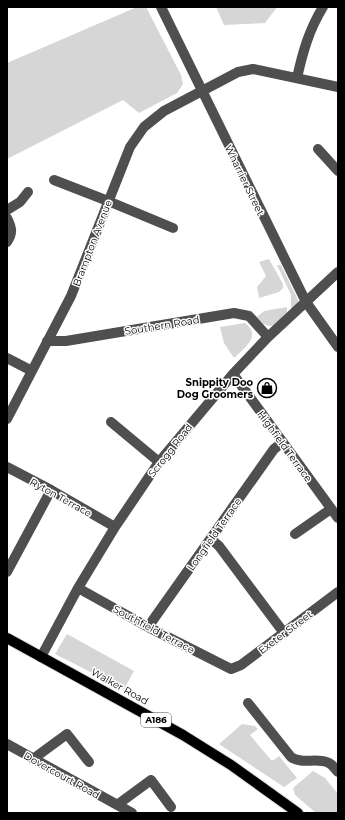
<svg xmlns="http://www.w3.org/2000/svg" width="345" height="820" font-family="Montserrat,sans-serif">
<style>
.green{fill:#d6d6d6}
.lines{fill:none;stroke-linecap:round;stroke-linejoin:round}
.major-casing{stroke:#dbdbdb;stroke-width:12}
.minor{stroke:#4f4f4f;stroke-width:10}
.major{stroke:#000;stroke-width:10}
.labels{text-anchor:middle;stroke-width:3;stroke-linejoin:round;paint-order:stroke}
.shield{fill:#fff;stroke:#4c4c4c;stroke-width:1}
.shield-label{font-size:9px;font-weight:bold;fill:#000}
.street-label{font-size:10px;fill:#000;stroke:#fff}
.poi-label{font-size:10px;font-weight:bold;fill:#000;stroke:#fff;text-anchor:end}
</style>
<rect width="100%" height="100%" fill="#fff"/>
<path class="green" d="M137,7H146L181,75L183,84L177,93L139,113L123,100L7,159V63Z
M216,7H277L265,23L224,25Z
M269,259L283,284V288L279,292L259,298L257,287L266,276L259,262Z
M277,265H281L299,302L291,311V295Z
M287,307V313C276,325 270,333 257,317L264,311Z
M245,323C262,336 245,347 234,358L224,343L220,327Z
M67,634L134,671L124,689L55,654Z
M242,724L255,726L258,729L250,735L271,760H274L279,756L297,778L284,787L219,744Z
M313,771L325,778L338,794V813H316L295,795L293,788Z"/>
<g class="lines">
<defs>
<path id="major" d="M7,638L183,735L231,765L298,813"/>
</defs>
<use href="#major" class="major-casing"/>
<path class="minor" d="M161,7L306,302L338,347
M297,78C303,51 309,30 323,7
M318,149L338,171
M54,180L108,201L173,228
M7,210L20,202L28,192
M7,218C12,228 13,233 7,242
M47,341H66L234,313L249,316L268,337
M7,358L32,371
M233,374L338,518
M7,419L71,296L130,147L144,127L164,111L238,72L253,69L338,87
M111,422L159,462
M7,467L51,490L115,527
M295,534L331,509
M211,539L219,546L284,633
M7,572L51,490
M78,588L148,627L231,669L241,665L338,592
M148,627L274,449L283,442
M41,657L78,588L115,527L159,462L233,374L268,337L338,272
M248,703L291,757C302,765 317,757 329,763C333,765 335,769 338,772
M7,744L132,813
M33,759L67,734L89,762
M117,805L151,780L171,807"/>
<use href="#major" class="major"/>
</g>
<defs>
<symbol id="shop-ring" viewBox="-11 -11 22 22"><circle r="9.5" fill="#fff" stroke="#000" stroke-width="1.5"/><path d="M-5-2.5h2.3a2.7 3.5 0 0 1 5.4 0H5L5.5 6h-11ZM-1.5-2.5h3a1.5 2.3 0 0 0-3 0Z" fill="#000"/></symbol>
</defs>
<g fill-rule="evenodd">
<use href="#shop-ring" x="256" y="377" width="22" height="22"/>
</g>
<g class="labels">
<rect class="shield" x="141" y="713" width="30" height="14" rx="3"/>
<g class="shield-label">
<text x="156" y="723">A186</text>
</g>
<g class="street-label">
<text transform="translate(245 180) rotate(64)" y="4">Wharrier Street</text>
<text transform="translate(92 243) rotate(-69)" y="4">Brampton Avenue</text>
<text transform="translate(162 325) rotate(-9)" y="4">Southern Road</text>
<text transform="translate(285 446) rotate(54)" y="4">Highfield Terrace</text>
<text transform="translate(170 450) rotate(-52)" y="4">Scrogg Road</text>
<text transform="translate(61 497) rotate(29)" y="4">Ryton Terrace</text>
<text transform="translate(214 534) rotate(-55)" y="4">Longfield Terrace</text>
<text transform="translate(154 629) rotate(28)" y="4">Southfield Terrace</text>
<text transform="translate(285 632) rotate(-37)" y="4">Exeter Street</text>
<text transform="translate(120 686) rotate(29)" y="4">Walker Road</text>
<text transform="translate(62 775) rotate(29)" y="4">Dovercourt Road</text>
</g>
<g class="poi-label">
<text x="253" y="386">Snippity Doo<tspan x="253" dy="12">Dog Groomers</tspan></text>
</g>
</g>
<rect width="345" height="820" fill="none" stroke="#000000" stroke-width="16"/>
</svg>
